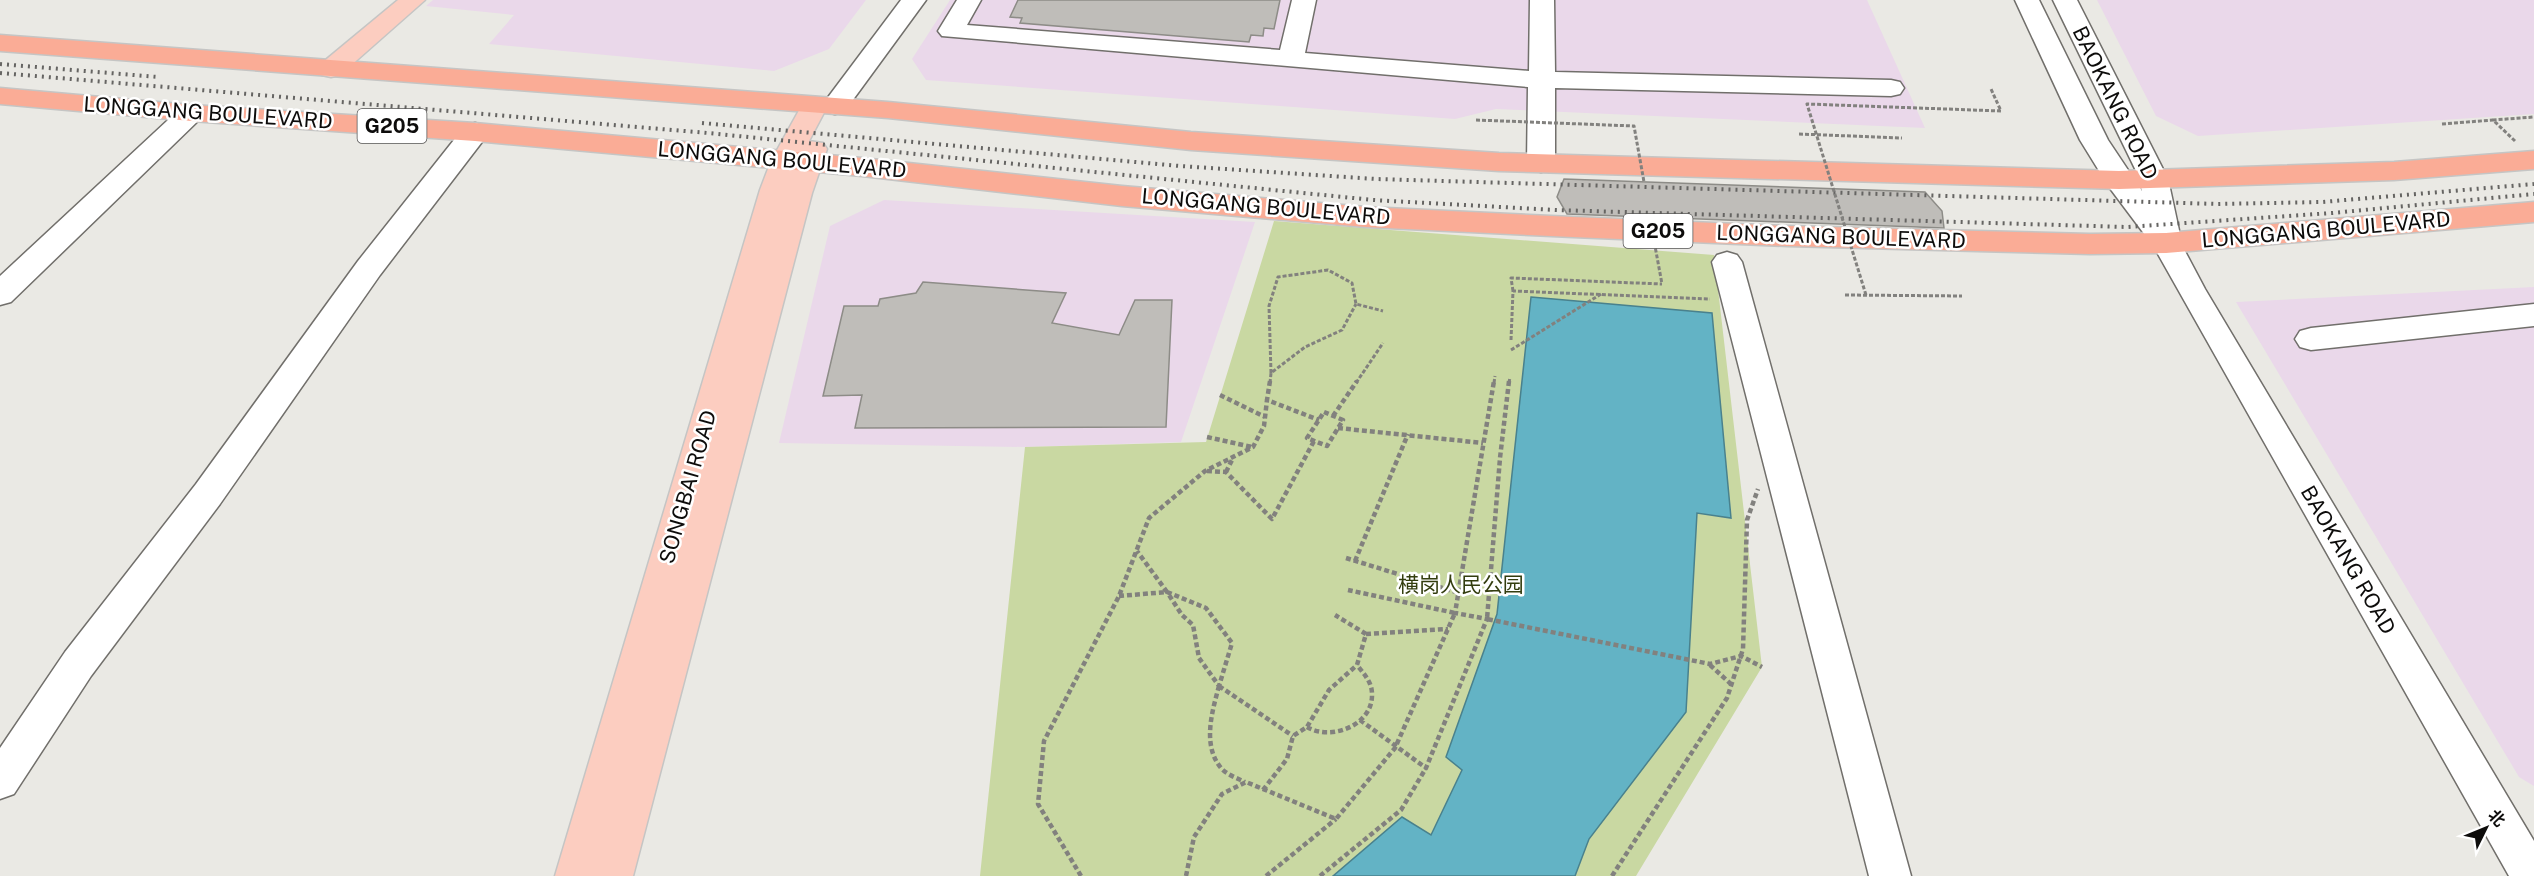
<svg xmlns="http://www.w3.org/2000/svg" width="2534" height="876" font-family="'Public Sans','Noto Sans SC',sans-serif">
<style>
.commercial{fill:#ead8ea}
.green{fill:#c9d8a2}
.water{fill:#63b3c5;stroke:#49818d;stroke-width:1.5}
.building{fill:#bfbdb9;stroke:#8d8c87;stroke-width:1.5}
.lines{fill:none;stroke-linecap:round;stroke-linejoin:round}
.minor-casing{stroke:#716f6b;stroke-width:3}
.major-casing{stroke:#c5c5c4;stroke-width:3}
.highway-casing{stroke:#c5c5c4;stroke-width:3}
.path-far1{stroke:#82817e;stroke-width:3;stroke-dasharray:4 2;stroke-linecap:butt}
.path{stroke:#82817e;stroke-width:4.5;stroke-dasharray:5 3;stroke-linecap:butt}
.minor{fill:#fff;fill-rule:evenodd}
.major{fill:#fccdc0;fill-rule:evenodd}
.highway{fill:#faac96;fill-rule:evenodd}
.rail{stroke:#656462;stroke-width:4;stroke-dasharray:2 5;stroke-linecap:butt}
.path-bridge{stroke:#82817e;stroke-width:3;stroke-dasharray:4 2;stroke-linecap:butt}
.labels{text-anchor:middle;stroke-width:5;stroke-linejoin:round;paint-order:stroke}
.shield{fill:#fff;stroke:#565554;stroke-width:1.5}
.shield-label{font-size:20px;font-weight:bold;fill:#0d0c0b}
.street-label{font-size:21px;fill:#0d0c0b;stroke:#fff}
.park-label{font-size:21px;fill:#333d0f;stroke:#fff}
</style>
<rect width="100%" height="100%" fill="#eae9e4"/>
<path class="commercial" d="M433,0H866L829,49L774,71L489,44L514,15L426,6Z
M950,0H1867L1925,128L1496,109L1455,119L926,80L912,59Z
M2097,0H2534V114L2198,136L2156,116Z
M884,200L1255,222L1181,442L1025,447L779,443L830,226Z
M2534,287V786L2519,777L2236,302Z"/>
<path class="green" d="M1274,221L1714,255L1762,667L1636,876H980L1025,447L1206,442Z"/>
<path class="water" d="M1531,297L1712,313L1731,518L1697,513L1686,712L1589,839L1575,876H1333L1402,817L1431,835L1462,770L1446,757L1497,614Z"/>
<path class="building" d="M1018,0H1280L1274,29L1264,28L1263,36L1251,35L1249,42L1020,23L1022,18L1010,17Z
M1564,179L1925,192L1942,211L1944,228L1567,214L1557,197Z
M923,282L1066,293L1052,323L1119,335L1135,300H1172L1166,427L855,428L862,395L823,396L844,306H878L880,299L916,293Z"/>
<g class="lines">
<defs>
<path id="minor" d="M901,0H926L844,112L835,114L826,112L822,106L826,100Z
M957,0H981L967,25L1280,50L1292,0H1316L1305,53L1529,71L1530,0H1554L1555,72L1891,80L1900,82L1904,88L1900,94L1891,96L1555,88V163L1551,169L1541,172L1531,169L1527,163L1528,87L942,36L938,31Z
M2015,0H2039L2108,140L2142,191L2140,179L2053,0H2077L2168,179L2180,235L2178,238L2205,289L2534,841V876H2509L2154,247L2109,187L2080,140Z
M191,105L200,107L204,113L200,119L11,302L0,305V276L182,107Z
M475,123L485,126L489,132L485,138L380,275L220,504L91,676L14,794L0,799V748L65,652L196,484L358,261L465,126Z
M1727,252L1737,255L1742,262L1911,876H1869L1712,262L1717,255Z
M2534,304V326L2311,350L2300,347L2295,339L2300,331L2311,328Z"/>
<path id="major" d="M398,0H425L340,75L331,77L322,75L318,69L322,63Z
M815,97L824,99L828,105L809,141L823,143L827,149L812,193L633,876H555L760,190L771,161L802,105L806,99Z"/>
<path id="highway" d="M0,35L888,102L1191,132L1499,153L2119,171L2394,162L2534,151V169L2394,180L2119,189L1499,171L1191,150L888,118L0,51Z
M0,88L191,105L475,123L862,158L1122,186L1366,207L1573,217L1788,226L2090,234L2166,233L2534,202V222L2166,253L2090,254L1788,246L1573,237L1366,227L1122,206L862,176L475,141L191,121L0,104Z"/>
</defs>
<use href="#minor" class="minor-casing"/>
<use href="#major" class="major-casing"/>
<use href="#highway" class="highway-casing"/>
<path class="path-far1" d="M2442,124L2493,120
M1799,134L1902,138
M2515,141L2493,120L2534,117
M1513,291L1511,278L1662,284
M1845,295L1962,296
M1511,340L1513,291L1710,299
M1511,350L1601,294
M1271,373L1269,306L1278,277L1328,270L1352,283L1356,304L1383,311
M1270,383L1271,373L1305,347L1342,330L1356,304
M1356,383L1383,343
M1494,383L1495,376
M1509,383L1510,377"/>
<path class="path" d="M1270,381L1267,400L1319,420
M1509,381L1500,458L1487,619L1710,664L1741,656L1762,667
M1220,395L1265,417
M1324,412L1343,420L1327,446L1307,438Z
M1333,416L1357,381
M1338,428L1483,443
M1207,437L1252,447
M1207,471L1226,472L1272,519L1314,441
M1226,472L1233,458
M1346,558L1459,593
M1355,561L1408,434
M1167,592L1206,608L1232,643L1219,686L1199,658L1193,625L1182,615Z
M1119,596L1167,592L1137,551
M1366,634L1448,629
M1710,665L1732,685
M1219,686L1293,736
M1219,686C1212,712 1202,745 1221,768C1227,775 1237,778 1245,782
M1360,720L1426,768L1487,619L1455,613L1494,381
M1307,727C1330,741 1373,726 1372,694C1372,682 1364,674 1357,665L1366,634L1335,615
M1263,790L1287,759L1293,736L1307,727L1329,690L1357,665
M1081,876L1038,804L1044,741L1119,596L1149,518L1205,471L1253,447L1264,426L1267,400
M1186,876L1194,837L1222,794L1246,782L1336,819L1395,748L1455,613L1348,590
M1266,876L1336,819
M1320,876L1401,810L1426,768
M1612,876L1727,698L1743,649L1747,520L1758,489"/>
<use href="#minor" class="minor"/>
<use href="#major" class="major"/>
<use href="#highway" class="highway"/>
<path class="rail" d="M0,64L158,77
M0,73L708,133L1373,200L1556,210L2127,227L2332,213L2534,194
M702,123L1180,166L1376,179L2218,204L2322,202L2534,184"/>
<path class="path-bridge" d="M1476,120L1634,126L1644,182
M1650,219L1662,284
M1866,295L1807,104L2001,111L1991,89"/>
</g>
<g class="labels">
<g class="shield">
<rect x="357.5" y="109" width="69" height="34" rx="4.5"/>
<rect x="1623.5" y="214" width="69" height="34" rx="4.5"/>
</g>
<g class="shield-label">
<text x="392" y="133">G205</text>
<text x="1658" y="238">G205</text>
</g>
<g class="street-label">
<text transform="translate(2115 103) rotate(64)" y="7">BAOKANG ROAD</text>
<text transform="translate(208 113) rotate(4)" y="7">LONGGANG BOULEVARD</text>
<text transform="translate(782 160) rotate(5)" y="7">LONGGANG BOULEVARD</text>
<text transform="translate(1266 207) rotate(5)" y="7">LONGGANG BOULEVARD</text>
<text transform="translate(2326 230) rotate(-5)" y="7">LONGGANG BOULEVARD</text>
<text transform="translate(1841 237) rotate(2)" y="7">LONGGANG BOULEVARD</text>
<text transform="translate(688 487) rotate(-74)" y="7">SONGBAI ROAD</text>
<text transform="translate(2348 560) rotate(60)" y="7">BAOKANG ROAD</text>
</g>
<g class="park-label">
<text x="1461" y="592">横岗人民公园</text>
</g>
</g>
<g transform="translate(2486 828) rotate(47)" stroke="#ffffff" stroke-width="4.5" paint-order="stroke">
<path d="M0-4.5L10 22L0 15L-10 22Z" fill="#0d0c0b"/>
<text y="-9" font-size="16" font-weight="bold" text-anchor="middle" fill="#0d0c0b">北</text>
</g>
</svg>
